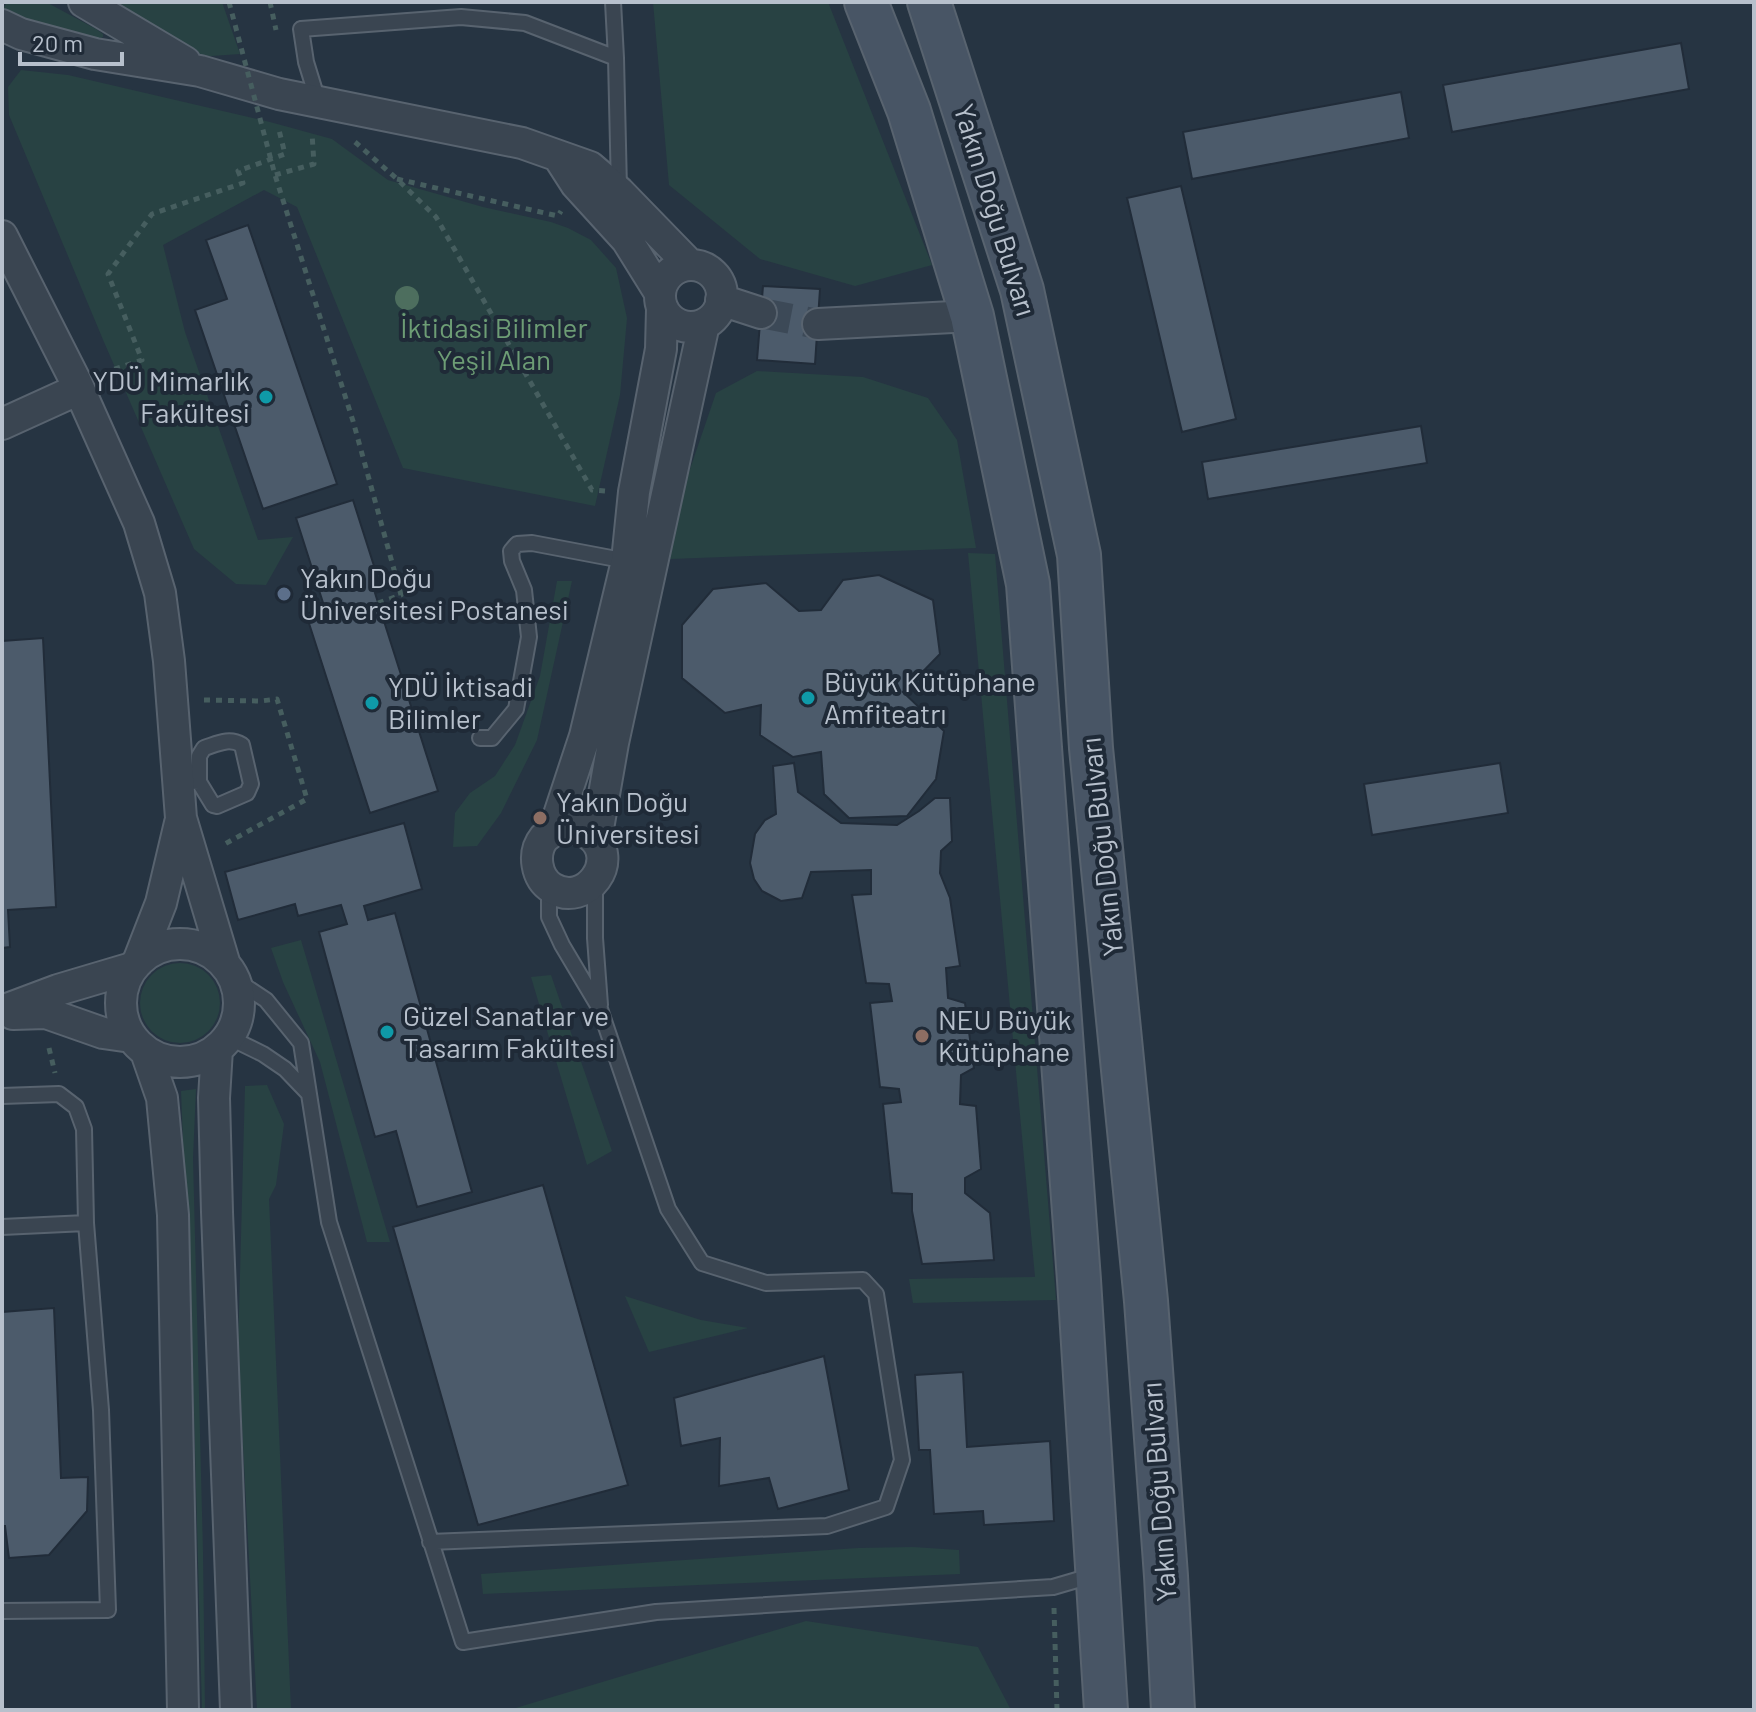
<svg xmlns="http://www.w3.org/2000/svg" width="1756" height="1712" font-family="Barlow,sans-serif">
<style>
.green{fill:#284243}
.building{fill:#4c5b6b;stroke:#212c39;stroke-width:2}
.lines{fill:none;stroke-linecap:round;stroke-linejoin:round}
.street-tunnel{stroke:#3c4957;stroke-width:30;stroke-dasharray:30 15;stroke-linecap:butt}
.lane-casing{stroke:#58636f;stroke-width:18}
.street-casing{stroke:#58636f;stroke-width:34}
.secondary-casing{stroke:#58636f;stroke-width:46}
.path{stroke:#465e5f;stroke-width:5;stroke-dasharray:6 6;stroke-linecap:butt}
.lane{stroke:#3a4551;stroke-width:14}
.street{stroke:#3a4551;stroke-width:30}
.secondary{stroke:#485565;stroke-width:42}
.path-bridge{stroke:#465e5f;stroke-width:5;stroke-dasharray:6 6;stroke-linecap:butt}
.tree{fill:#4d6e5e}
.culture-dot{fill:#0f9aa8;stroke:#1f2a37;stroke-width:3}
.service-dot{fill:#5c6f8a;stroke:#1f2a37;stroke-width:3}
.education-dot{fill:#8d6e63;stroke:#1f2a37;stroke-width:3}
.labels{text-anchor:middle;stroke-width:8;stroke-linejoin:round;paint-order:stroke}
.street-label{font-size:28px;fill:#b7c0cc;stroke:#1f2a37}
.park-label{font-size:28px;fill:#6d9d75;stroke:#1f2a37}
.poi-label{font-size:28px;fill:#b7c0cc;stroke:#1f2a37;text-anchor:start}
</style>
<rect width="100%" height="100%" fill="#263442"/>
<path class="green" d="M7,2H46L96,29L103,34V37L99,39L12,15L2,11Z
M102,2H222L240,54L197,57Z
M653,2H828L932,265L855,286L760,259L669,185Z
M21,70L68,75L270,122L332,139L388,180L483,207L551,222L568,228L591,240L616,268L627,318L620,395L595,506L403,468L297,207L264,190L163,245L185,332L258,540L293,537L266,585L236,584L194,549L104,342L9,115L8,87Z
M757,371L863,377L928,398L957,440L976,548L670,559L676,510L716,393Z
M968,553L995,554L1056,1300L913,1303L909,1279L1035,1277Z
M557,581H572L537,740L501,813L477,846L453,847L455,813L470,793L495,776L515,745L540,676Z
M301,940L390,1242H367L320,1062L283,982L271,948Z
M140 1003a40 40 0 1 1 80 0a40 40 0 1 1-80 0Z
M551,975L612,1151L587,1165L531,977Z
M267,1085L284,1124L276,1185L269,1199L291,1710H257L238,1350L245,1086Z
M196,1089L193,1158L203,1552L205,1710H202L194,1413L181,1091Z
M625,1296L701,1320L748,1328L649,1352Z
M913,1547L959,1550L960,1574L483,1594L481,1574L858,1548Z
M806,1621L978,1647L1011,1710H509Z"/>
<path class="building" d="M1681,43L1689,89L1452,132L1443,85Z
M1401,92L1409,138L1192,179L1183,132Z
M1181,186L1236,419L1182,432L1127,198Z
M248,225L337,484L263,509L195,310L227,299L206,240Z
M763,286L820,289L815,364L757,360Z
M1421,426L1427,463L1208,499L1202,462Z
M353,500L382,591L375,593L438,791L370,813L306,614L325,609L296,518Z
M879,575L933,600L940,654L903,692L944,731L936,779L907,816L849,818L824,794L821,752L793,757L760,735L761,705L725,713L682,678V625L713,589L766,583L799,611L821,610L843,580Z
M43,638L56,907L8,910L10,947L2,948V641Z
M794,763L798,792L841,823L897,825L919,811L935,798H950L952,841L941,851L940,873L950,898L960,966L946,968L948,998L965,1003L974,1068L961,1075L960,1104L976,1106L981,1169L965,1178V1193L990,1213L994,1260L922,1264L912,1211V1194L892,1193L883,1104L901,1102L899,1089L880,1087L870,1003L892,1001L889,984L866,983L852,895L871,894V870L811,872L802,898L781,901L762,891L754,879L750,863L755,834L765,820L776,814L773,766Z
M1500,763L1508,813L1372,835L1364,784Z
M404,823L422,889L364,906L368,920L395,913L472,1192L417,1207L396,1131L375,1137L319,932L347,924L341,905L298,916L295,904L238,920L225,872Z
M543,1185L628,1485L478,1525L393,1227Z
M54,1308L61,1478L88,1477L87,1511L49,1555L9,1558L5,1526H2V1312Z
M824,1356L849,1490L778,1509L769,1478L719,1486L720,1438L681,1446L674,1398Z
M963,1372L967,1447L1050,1441L1054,1521L984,1525L983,1511L934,1514L930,1450H919L915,1375Z"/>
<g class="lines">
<path class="street-tunnel" d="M761,313L818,324"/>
<defs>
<path id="lane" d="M613,2L616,58L619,189
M318,101L306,62L301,29L461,17L525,23L616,58
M480,738H492L516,709L529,637L524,590L512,561L511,551L517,544L532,543L627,561
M178,781L199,782V756L204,748C217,744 229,737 242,745L251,784L247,793L217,806L213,805L199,782
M595,882V938L600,1005
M234,979L266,1000L301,1043L329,1222L463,1642L656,1612L1053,1587L1094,1575
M228,1037L263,1054L285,1069L309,1094
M2,1096L59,1094L76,1107L84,1129L86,1223L101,1410L108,1610L2,1611
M2,1227L86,1223
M430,1542L827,1526L886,1507L902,1460L876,1294L863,1280L766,1283L702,1263L668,1209L600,1009L562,945L549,917V887"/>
<path id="street" d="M84,2L185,62
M2,25L21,34L95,54L200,71L279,94L522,143L590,167L619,192L690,265
M558,156L576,184L627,240L660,293
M2,236L76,382L139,523L160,593L169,661L181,818L225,965
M660 296a31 31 0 1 1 62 0a31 31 0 1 1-62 0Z
M721,300L761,313
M818,324L972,316
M2,424L79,389
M554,830C568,827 578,826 590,835C622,859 586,909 552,888C536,878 532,853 544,838C547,835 551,833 554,830L585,736L627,561L634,492L661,349L662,309
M596,840L613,743L704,324
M121 1003a59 59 0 1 1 118 0a59 59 0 1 1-118 0Z
M138,962L161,903L180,823
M2,1011L58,990L132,968
M13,1014L46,1013L103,1033L131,1037
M217,1049L214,1098L217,1212L236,1710
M146,1052L162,1098L173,1215L183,1710"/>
<path id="secondary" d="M866,2L909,111L972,316L1028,584L1079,1280L1106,1710
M929,2L1022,290L1079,555L1091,748L1146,1301L1166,1576L1173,1710"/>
</defs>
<use href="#lane" class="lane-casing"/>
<use href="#street" class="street-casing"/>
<use href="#secondary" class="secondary-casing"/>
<path class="path" d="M270,2L276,30
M355,142L397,179L436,217L592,490L605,491
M275,175L314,164L312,133
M397,179L558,216L561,211
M103,373L142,360L108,274L152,214L243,183L238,171L285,154L278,126
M204,700L261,701L277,699L307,799L223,845
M49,1048L55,1073
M1054,1608L1057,1710"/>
<use href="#lane" class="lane"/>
<use href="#street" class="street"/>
<use href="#secondary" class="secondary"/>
<path class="path-bridge" d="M229,2L275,175L353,421L401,595L378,603"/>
</g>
<circle class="tree" cx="407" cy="298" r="12"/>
<g class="culture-dot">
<circle cx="266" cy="397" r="8"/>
<circle cx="808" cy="698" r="8"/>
<circle cx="372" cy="703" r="8"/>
<circle cx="387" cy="1032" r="8"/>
</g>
<circle class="service-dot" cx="284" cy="594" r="8"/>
<g class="education-dot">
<circle cx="540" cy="818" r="8"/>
<circle cx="922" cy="1036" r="8"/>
</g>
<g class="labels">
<g class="street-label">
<text transform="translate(995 210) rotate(73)" y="10">Yakın Doğu Bulvarı</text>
<text transform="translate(1102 847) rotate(-96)" y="10">Yakın Doğu Bulvarı</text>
<text transform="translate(1159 1492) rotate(-94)" y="10">Yakın Doğu Bulvarı</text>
</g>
<g class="park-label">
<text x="494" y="338">İktidasi Bilimler<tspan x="494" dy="32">Yeşil Alan</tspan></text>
</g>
<g class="poi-label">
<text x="250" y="391" text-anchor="end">YDÜ Mimarlık<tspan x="250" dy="32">Fakültesi</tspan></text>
<text x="300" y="588">Yakın Doğu<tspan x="300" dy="32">Üniversitesi Postanesi</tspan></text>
<text x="824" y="692">Büyük Kütüphane<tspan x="824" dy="32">Amfiteatrı</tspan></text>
<text x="388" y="697">YDÜ İktisadi<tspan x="388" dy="32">Bilimler</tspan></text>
<text x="556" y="812">Yakın Doğu<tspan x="556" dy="32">Üniversitesi</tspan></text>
<text x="403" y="1026">Güzel Sanatlar ve<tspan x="403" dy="32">Tasarım Fakültesi</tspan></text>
<text x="938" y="1030">NEU Büyük<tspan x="938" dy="32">Kütüphane</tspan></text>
</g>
</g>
<rect width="1756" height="1712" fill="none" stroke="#b7c0cc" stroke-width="8"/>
<path d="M20 52v12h102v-12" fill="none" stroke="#b7c0cc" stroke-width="4"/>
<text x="32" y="52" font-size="24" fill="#b7c0cc" stroke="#1f2a37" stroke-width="6" paint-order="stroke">20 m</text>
</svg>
